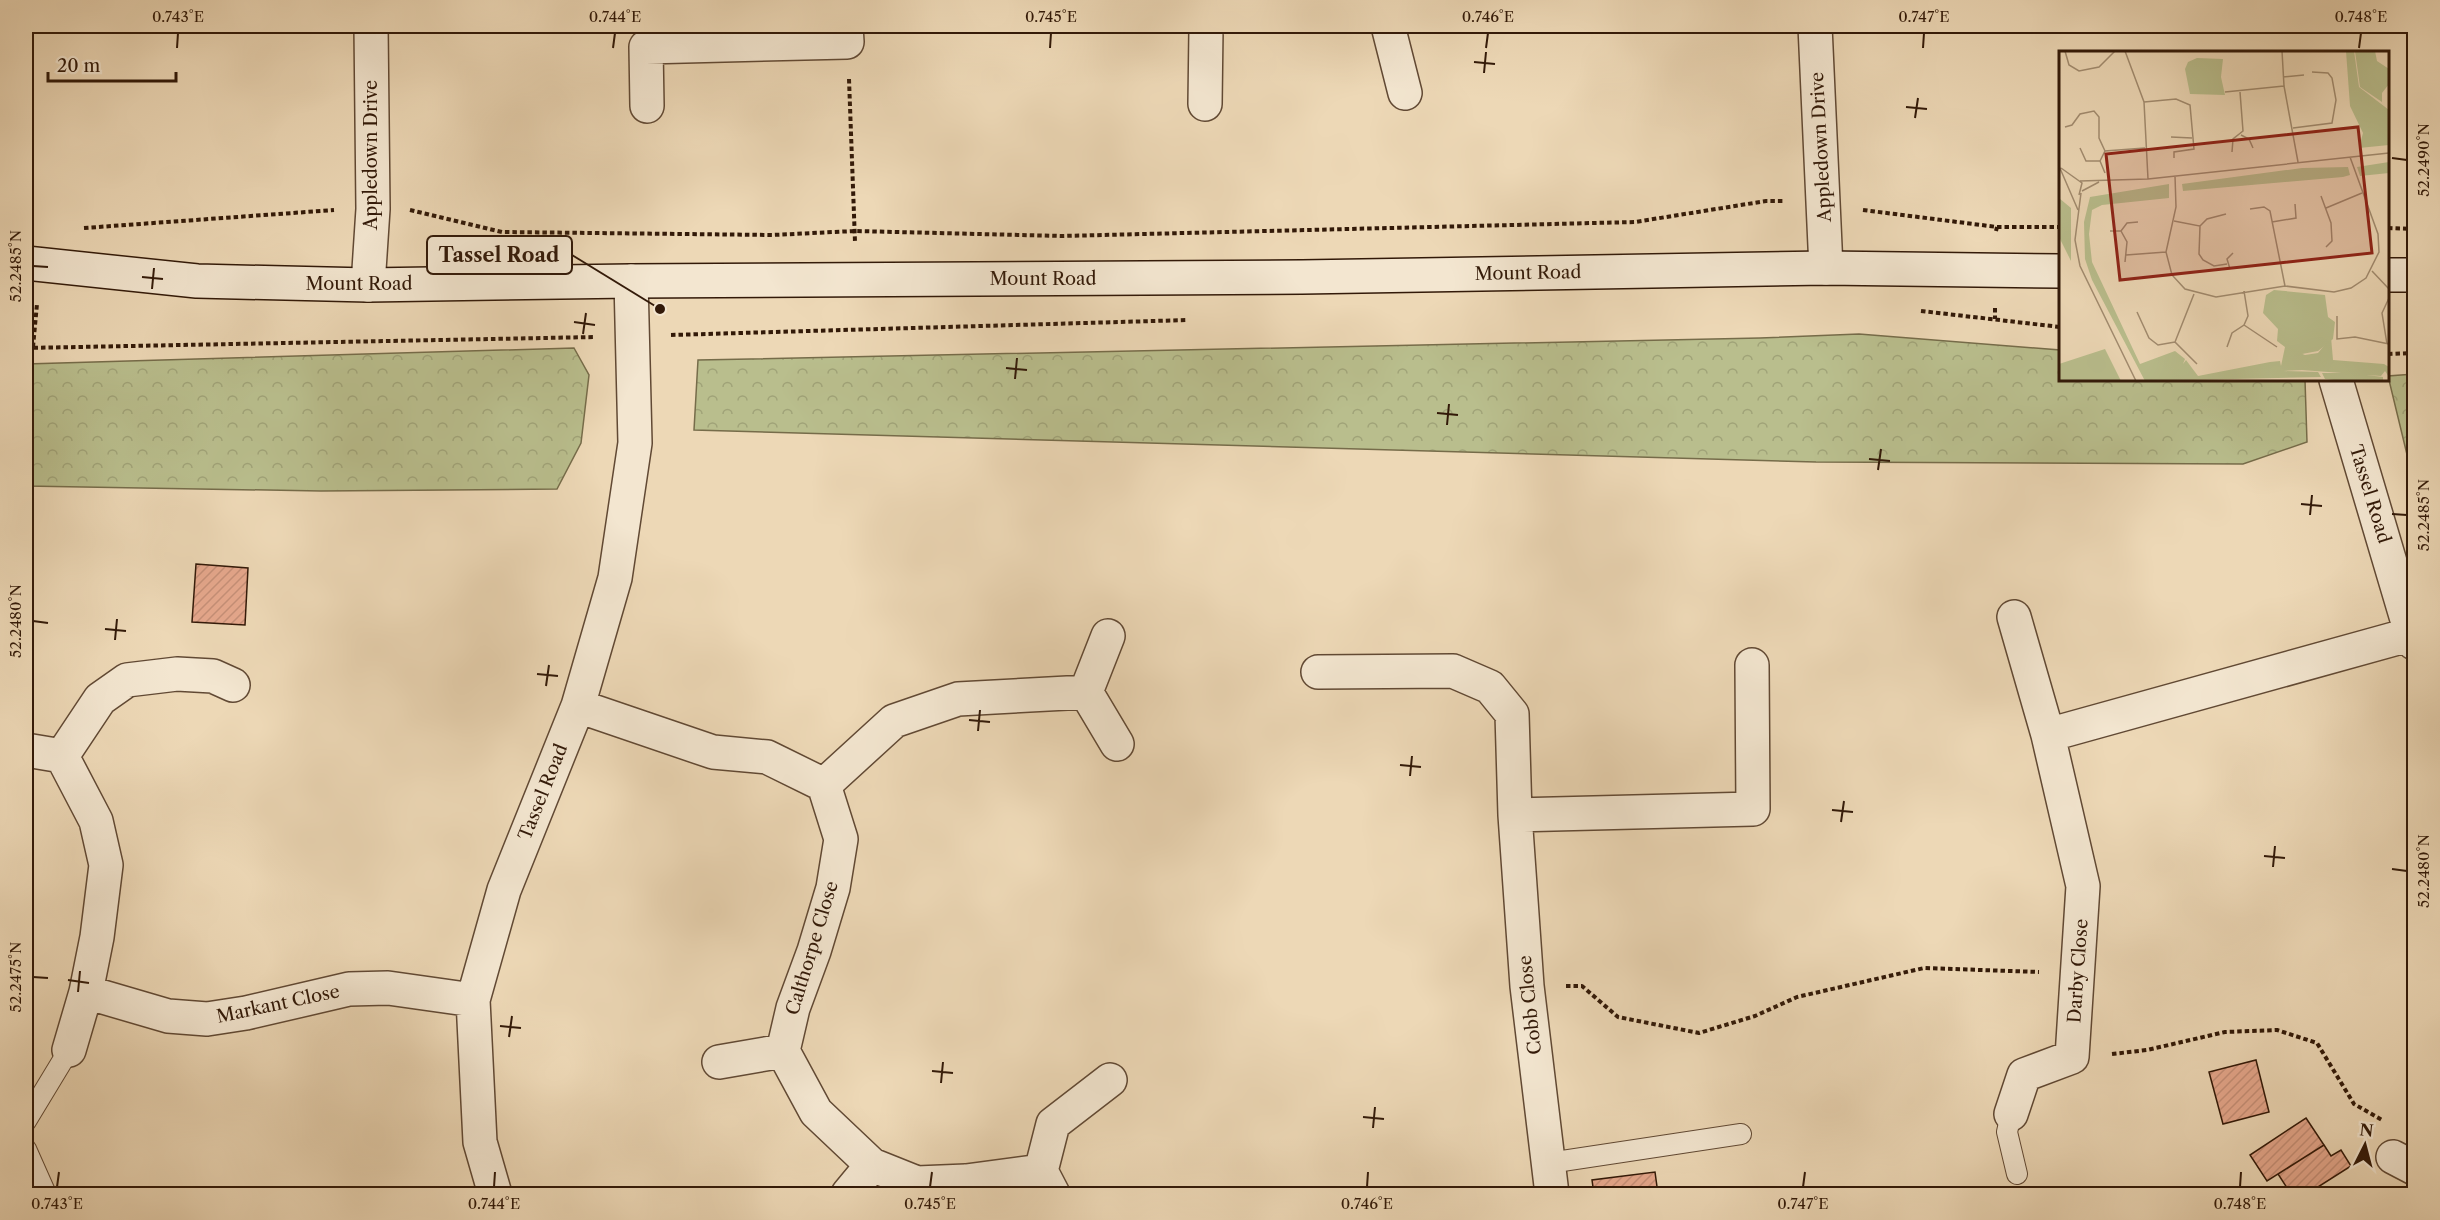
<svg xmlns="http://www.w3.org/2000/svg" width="2440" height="1220" font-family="'Libre Caslon Text',serif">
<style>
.grass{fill:url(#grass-tufts);stroke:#766c4a;stroke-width:1.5}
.forest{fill:url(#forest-crowns);stroke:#766c4a;stroke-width:1.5}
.building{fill:url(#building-hatch);stroke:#321908;stroke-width:1.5}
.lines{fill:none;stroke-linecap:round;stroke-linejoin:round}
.lane-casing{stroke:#614934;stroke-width:22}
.street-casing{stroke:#614934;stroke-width:36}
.secondary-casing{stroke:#321908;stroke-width:36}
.path{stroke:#321908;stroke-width:4;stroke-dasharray:4.5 3;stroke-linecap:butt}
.lane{stroke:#f3e6d0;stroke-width:20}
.street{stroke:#f3e6d0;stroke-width:33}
.secondary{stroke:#f3e6d0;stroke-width:33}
.ticks{fill:none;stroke:#321908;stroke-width:2}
.labels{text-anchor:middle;stroke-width:4.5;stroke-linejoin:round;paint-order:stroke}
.street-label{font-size:18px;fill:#321908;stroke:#f3e6d0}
.inset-road{fill:none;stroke:#a28c70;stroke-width:1.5}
.view{fill:#8f2418;fill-opacity:0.15;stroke:#8f2418;stroke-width:3}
.inset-edge{fill:none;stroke:#321908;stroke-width:3}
.leader{fill:none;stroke:#321908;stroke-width:2}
.callout-dot{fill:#321908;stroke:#f3e6d0;stroke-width:2}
.callout{fill:#f3e6d0;stroke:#321908;stroke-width:2}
.callout-label{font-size:20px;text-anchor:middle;font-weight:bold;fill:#321908}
.neatline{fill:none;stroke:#321908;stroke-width:2}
.ticks-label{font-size:15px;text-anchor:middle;fill:#321908}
</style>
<defs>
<pattern id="grass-tufts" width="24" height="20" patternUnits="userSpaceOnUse" patternTransform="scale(1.5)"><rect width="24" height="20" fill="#b9be8d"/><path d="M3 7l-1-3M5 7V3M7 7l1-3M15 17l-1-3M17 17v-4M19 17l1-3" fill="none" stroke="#a0a378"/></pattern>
<pattern id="forest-crowns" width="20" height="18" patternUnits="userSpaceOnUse" patternTransform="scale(1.5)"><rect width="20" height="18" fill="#b9be8d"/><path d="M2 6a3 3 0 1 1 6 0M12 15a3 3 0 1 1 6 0" fill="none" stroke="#a0a378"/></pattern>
<pattern id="building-hatch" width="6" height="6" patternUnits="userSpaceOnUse" patternTransform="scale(1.5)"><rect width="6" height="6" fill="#e6a88d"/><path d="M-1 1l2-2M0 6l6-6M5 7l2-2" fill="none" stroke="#c69078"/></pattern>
</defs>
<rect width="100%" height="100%" fill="#edd8b6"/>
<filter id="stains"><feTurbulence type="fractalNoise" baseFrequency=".00333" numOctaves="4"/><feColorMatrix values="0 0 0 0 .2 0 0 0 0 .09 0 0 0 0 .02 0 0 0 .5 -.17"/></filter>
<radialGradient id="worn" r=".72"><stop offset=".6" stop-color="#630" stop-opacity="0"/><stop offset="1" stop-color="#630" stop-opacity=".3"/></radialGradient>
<path class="grass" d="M688,26H830V39L688,32Z"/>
<path class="forest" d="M1859,334L2060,350V380H2305L2307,442L2243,464L1816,462L694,430L698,360L1760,338Z
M574,348L589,375L581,443L557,489L321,491L26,486V364Z
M2414,374V467H2410L2388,376Z"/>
<path class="building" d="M196,564L248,568L245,625L192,622Z
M2256,1060L2269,1112L2223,1124L2209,1072Z
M2306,1118L2324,1145L2267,1181L2250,1155Z
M2324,1145L2331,1156L2341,1150L2351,1166L2307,1194H2291L2278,1174Z
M1655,1172L1658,1194H1594L1592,1180Z"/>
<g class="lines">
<defs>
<path id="lane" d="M2011,1114L2007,1132L2017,1174
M26,1121L69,1050
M26,1149L46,1194
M1549,1163L1741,1134"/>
<path id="street" d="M1388,26L1405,93
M1815,26L1826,268
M1205,104L1206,29L1208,26
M647,106L646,47L847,42L846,26
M368,285L373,209L371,26
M2336,380L2414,643
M1108,636L1086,692L1117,744
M1318,672L1453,671L1490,687L1512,714L1515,815L1527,986L1552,1194
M578,706L713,752L767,757L824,785L841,839L833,888L814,951L793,1008L783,1051L816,1112L872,1165L917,1183L966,1181L1041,1171
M2048,735L2412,634
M26,750L62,756L100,699L127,680L177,674L213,676L233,685
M62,756L96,821L106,865L97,937L86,992L69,1050
M824,785L894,721L958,699L1086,692
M1515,815L1753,809L1752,665
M86,992L168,1016L207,1019L246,1013L349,989L388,988L473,1000
M719,1062L783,1051
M2011,1114L2024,1075L2072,1057L2083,886L2048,735L2014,617
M2393,1157L2414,1168
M495,1194L480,1142L473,1000L504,890L578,706L615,578L635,443L631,281
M848,1194L872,1165
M1053,1194L1041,1171L1053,1124L1110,1080"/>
<path id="secondary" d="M26,263L197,281L368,285L631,281L1302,277L1826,268L2060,271
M2388,275H2414"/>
</defs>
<use href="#lane" class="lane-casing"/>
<use href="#street" class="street-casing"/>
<use href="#secondary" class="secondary-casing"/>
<path class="path" d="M849,79L855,242
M410,210L502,232L772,235L855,231L1062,236L1635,222L1766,201H1784
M1863,210L1997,227L1996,231
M1997,227H2060
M84,228L334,210
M2388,228L2414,229
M1995,308V319
M1921,311L2060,327
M671,335L1188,320
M33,347L37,304
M26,348L595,337
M2388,354L2414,353
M1566,986H1582L1618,1017L1699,1033L1755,1016L1797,997L1924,968L2039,972
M2112,1054L2147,1050L2225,1032L2277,1030L2317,1043L2354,1104L2382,1120"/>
<use href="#lane" class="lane"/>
<use href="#street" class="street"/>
<use href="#secondary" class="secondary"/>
</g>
<path class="ticks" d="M177,48L178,33M613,48L615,33M1050,48L1051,33M1486,48L1488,33M1923,48L1924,33M2359,48L2361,33M1474,62L1495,64M1484,73L1486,52M1906,107L1927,109M1915,118L1918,98M2392,158L2407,160M33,266L48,267M142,277L163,279M152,289L154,268M574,322L595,325M583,334L586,313M1006,368L1027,370M1015,379L1017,358M1437,413L1458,415M1447,425L1449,404M1869,459L1890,461M1878,470L1881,449M2301,504L2322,506M2392,514L2407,515M2310,515L2312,495M33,621L48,623M105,629L126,631M115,640L117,619M537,674L558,676M546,686L549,665M969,720L990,722M978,731L980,710M1400,765L1421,767M1410,776L1412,756M1832,810L1853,812M1841,822L1844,801M2264,856L2285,858M2273,867L2275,846M2392,869L2407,871M33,977L48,978M68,980L89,983M78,992L80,971M500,1026L521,1028M509,1037L512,1016M932,1071L953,1073M941,1083L943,1062M1363,1117L1384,1119M1373,1128L1375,1107M57,1187L59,1172M494,1187L495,1172M930,1187L932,1172M1367,1187L1368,1172M1803,1187L1805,1172M2240,1187L2241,1172"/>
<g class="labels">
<g class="street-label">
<text transform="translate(1821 147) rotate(-93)" y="6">Appledown Drive</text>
<text transform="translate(371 155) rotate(-90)" y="6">Appledown Drive</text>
<text transform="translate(1528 273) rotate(-1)" y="6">Mount Road</text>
<text x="1043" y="285">Mount Road</text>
<text x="359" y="290">Mount Road</text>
<text transform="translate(2370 494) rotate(73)" y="6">Tassel Road</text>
<text transform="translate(543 792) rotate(-68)" y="6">Tassel Road</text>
<text transform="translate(812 948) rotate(-73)" y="6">Calthorpe Close</text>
<text transform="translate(2078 971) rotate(-86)" y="6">Darby Close</text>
<text transform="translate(278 1004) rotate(-12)" y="6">Markant Close</text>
<text transform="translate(1530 1005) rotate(-96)" y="6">Cobb Close</text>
</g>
</g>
<g transform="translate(2059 51)">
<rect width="330" height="330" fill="#edd8b6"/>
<path d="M296,0H316L318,10L330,18V33L323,42V51L301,36ZM138,7L164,8L162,26L166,44L131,43L126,18L129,11Z" fill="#b9be8d"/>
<path d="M287,0H295L300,36L330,59V94L300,97L304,82L291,55ZM330,111V122L301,125L298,116ZM289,116L291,124L284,126L124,140L123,133L243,117ZM110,133V147L43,154L33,159L30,183L33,211L81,313L116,300L126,308L124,313L127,309L139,325L211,311L221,310L222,315L226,296L246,304L259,302L272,286L274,309L325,313L330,316V326L326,320L322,325L243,319L224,320L259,321L262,326L86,330L33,229L26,208L25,171L31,146ZM0,147L12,157V210L0,186ZM46,298L62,330H0V313ZM263,322H292L324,326V330L275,329L266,328Z" fill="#b9be8d"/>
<path d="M215,239L266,244L269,266L276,271L274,288L259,300L227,306L226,296L218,290L219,278L204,262L207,244Z" fill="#b9be8d"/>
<path class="inset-road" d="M6,0L10,14L20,20L40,16L56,0M66,0L85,51L89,128M223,0L225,35L239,111M224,26L245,24M166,41L225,35M85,51L117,48L131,54L135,98L115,101V107M6,76L13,74L21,63L35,60L40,66V87L46,100M234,77L273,72L277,49L273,27L269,22L253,21M182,84L190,88L194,97M112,86L133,87M21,97L27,110H41L46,122M173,101L174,88L184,80L181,41M41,110L46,100L86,97M0,115L19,159M2,117L23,132L20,144M116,125L117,156L107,201L113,224L126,238L157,246L226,235L275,241L292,237L307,227L320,201L319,183L291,106M21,130L89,128L330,102M23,140L40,131M22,142L16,189L21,215L77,330M262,145L272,172L273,190L267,196M267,157L303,142M191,158L205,156L211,160L226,235M115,170L141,175L140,203L144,209L155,215L168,213M213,171L237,167L236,153M141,175L148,168L167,163M51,180H62L68,172L79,171M62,180L68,191L66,211M67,204L107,201M171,218L168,208L174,202M313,220L330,238M135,243L116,291L138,313M78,261L90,287L99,294L116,291M278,265V288L296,286L330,293M185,274L218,296M328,293L323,262L330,247M168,296L173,282L185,274L189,265L185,240"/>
<path class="view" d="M299,76L313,202L61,229L47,103Z"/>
<rect width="330" height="330" class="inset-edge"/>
</g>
<path class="leader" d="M660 309L572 255"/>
<circle class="callout-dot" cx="660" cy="309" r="6"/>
<rect class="callout" x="427" y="236" width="145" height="38" rx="6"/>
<g class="callout-label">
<text x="499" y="262">Tassel Road</text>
</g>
<rect width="2440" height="1220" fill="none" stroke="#edd8b6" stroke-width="66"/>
<g transform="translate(2365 1145) rotate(6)" stroke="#f3e6d0" stroke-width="4.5" paint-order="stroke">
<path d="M0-4.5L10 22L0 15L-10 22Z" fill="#321908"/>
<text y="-9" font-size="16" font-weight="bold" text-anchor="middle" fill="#321908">N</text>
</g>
<path d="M48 72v9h128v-9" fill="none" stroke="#321908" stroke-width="3"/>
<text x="57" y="72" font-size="18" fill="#321908" stroke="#f3e6d0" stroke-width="4.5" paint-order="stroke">20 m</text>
<rect x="33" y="33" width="2374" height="1154" class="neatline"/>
<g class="ticks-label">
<text x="178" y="22">0.743°E</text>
<text x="615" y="22">0.744°E</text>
<text x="1051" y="22">0.745°E</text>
<text x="1488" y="22">0.746°E</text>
<text x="1924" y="22">0.747°E</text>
<text x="2361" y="22">0.748°E</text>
<text transform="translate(2424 160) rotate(-90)" y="5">52.2490°N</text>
<text transform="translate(16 266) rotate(-90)" y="5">52.2485°N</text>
<text transform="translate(2424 515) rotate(-90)" y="5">52.2485°N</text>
<text transform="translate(16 621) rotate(-90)" y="5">52.2480°N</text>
<text transform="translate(2424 871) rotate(-90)" y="5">52.2480°N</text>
<text transform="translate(16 977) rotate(-90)" y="5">52.2475°N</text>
<text x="57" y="1209">0.743°E</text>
<text x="494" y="1209">0.744°E</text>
<text x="930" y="1209">0.745°E</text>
<text x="1367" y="1209">0.746°E</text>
<text x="1803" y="1209">0.747°E</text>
<text x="2240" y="1209">0.748°E</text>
</g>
<rect width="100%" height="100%" filter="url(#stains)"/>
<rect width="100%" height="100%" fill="url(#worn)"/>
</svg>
